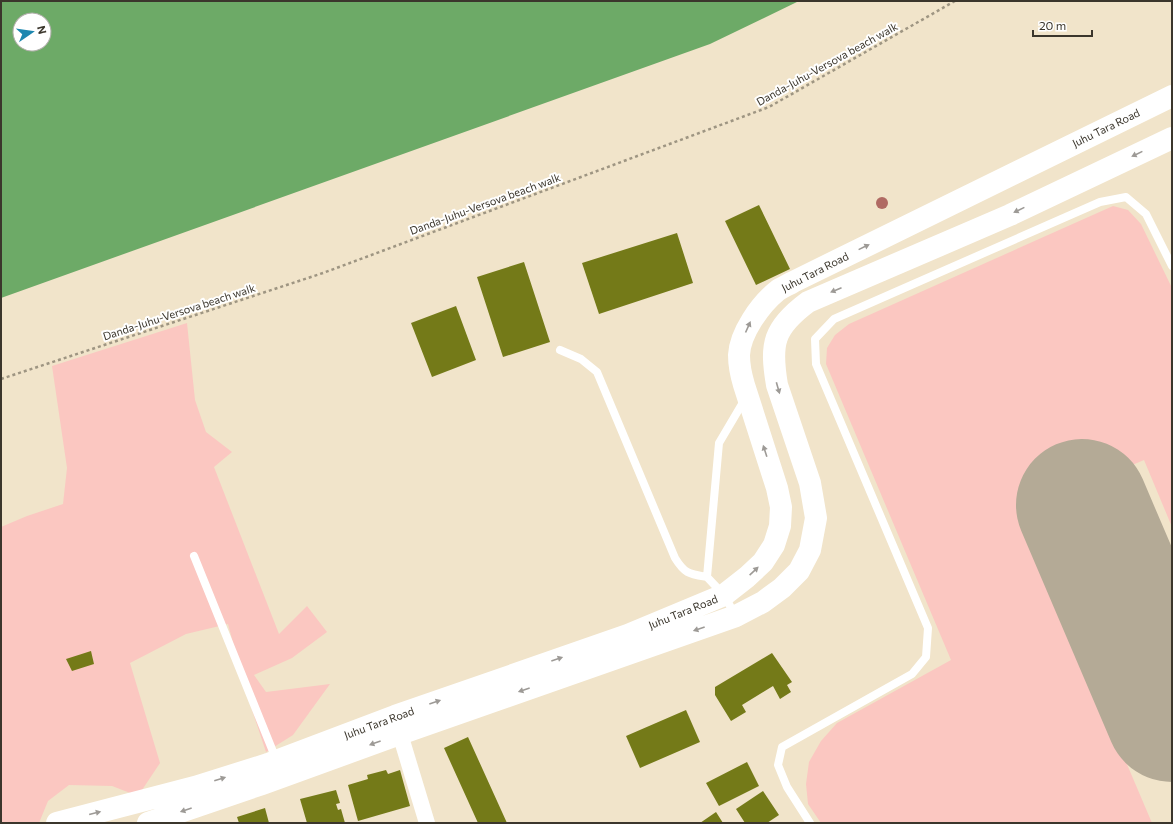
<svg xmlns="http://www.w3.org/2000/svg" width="1173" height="824" font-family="Commissioner,sans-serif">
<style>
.green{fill:#fbc7c1}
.water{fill:#6daa67;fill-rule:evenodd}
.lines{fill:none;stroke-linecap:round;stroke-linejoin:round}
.runway{stroke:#b4aa96;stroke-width:132}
.building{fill:#747a18}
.path{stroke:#9e9582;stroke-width:2.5;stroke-dasharray:3 3;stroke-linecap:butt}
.service{stroke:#fff;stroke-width:8}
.minor{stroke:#fff;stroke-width:16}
.secondary{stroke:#fff;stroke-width:22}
.tree{fill:#b06a63}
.oneway{fill:#9d9a96}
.labels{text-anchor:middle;stroke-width:4;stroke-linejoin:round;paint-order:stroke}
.street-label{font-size:11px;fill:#3b362c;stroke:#fff}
</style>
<rect width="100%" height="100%" fill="#f1e4ca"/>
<path class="green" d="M1113,206L1128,210L1141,224L1172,288V527L1144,460L1020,513L1152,823H821L808,804L806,784L809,762L821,741L837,723L951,660L826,364L827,348L835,335L849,324Z
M187,323L195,400L206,432L232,452L214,467L279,634L307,606L327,632L292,658L254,675L266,692L330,684L293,735L266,752L246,692L228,624L186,634L130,663L160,763L138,796L112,786L69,785L48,801L39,823H1V527L27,516L63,504L67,468L52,366Z"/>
<path class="water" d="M1,1H799L710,44L1,298ZM20,20H44V44H20Z"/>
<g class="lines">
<path class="runway" d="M1082,505L1172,716"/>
</g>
<path class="building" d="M759,205L790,269L756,285L725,221Z
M677,233L693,283L599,314L582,263Z
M524,262L550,342L503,357L477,277Z
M456,306L476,360L432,377L411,323Z
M91,651L94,664L72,671L66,659Z
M772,653L792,682L787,685L791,692L780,699L773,686L742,705L746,712L731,721L715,695V687Z
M686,710L700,742L640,768L626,736Z
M468,737L507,823H478L444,748Z
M747,762L759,786L719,806L706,783Z
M386,770L388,774L400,770L410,806L358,821L348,785L368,779L367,775Z
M336,790L340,803L336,804L338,810L341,809L345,823H307L300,799Z
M763,791L779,815L767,823H745L736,809Z
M265,808L269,823H239L237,817Z
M716,812L723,823H700Z"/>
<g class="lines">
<path class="path" d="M1,379L323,273L769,107L955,1"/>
<path class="service" d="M560,350L581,359L597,372L675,558C685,574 689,574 707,577
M194,556L276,759
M735,615L724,595L707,577L719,443L745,399
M810,823L787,787L778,765L782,747L912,674L926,657L928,628L816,364L815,339L834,319L1100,202L1126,197L1146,214L1172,266"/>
<path class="minor" d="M400,734L427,823"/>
<path class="secondary" d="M57,823L195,787L268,764L395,716L628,635L724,595L747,577L763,562L774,545L780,526L781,507L777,488L744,385C741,375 739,365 739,355C740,333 760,305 777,291C781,288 788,285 793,282L1172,96
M148,823L262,784L400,734L736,616L763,602L782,588L799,571L810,550L816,518L810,483L777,385C770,344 773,328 808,302L1010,215L1172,138"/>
</g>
<circle class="tree" cx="882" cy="203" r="6"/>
<defs><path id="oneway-solid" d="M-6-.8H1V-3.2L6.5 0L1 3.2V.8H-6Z"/></defs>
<g class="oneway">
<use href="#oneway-solid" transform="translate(1137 154) rotate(154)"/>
<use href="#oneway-solid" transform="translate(1019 210) rotate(154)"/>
<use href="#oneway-solid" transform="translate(864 247) rotate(-26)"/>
<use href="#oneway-solid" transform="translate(836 290) rotate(157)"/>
<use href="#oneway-solid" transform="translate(748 327) rotate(-66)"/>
<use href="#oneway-solid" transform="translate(778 388) rotate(74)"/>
<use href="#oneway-solid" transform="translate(765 451) rotate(-108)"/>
<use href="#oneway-solid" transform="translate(754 571) rotate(-43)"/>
<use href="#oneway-solid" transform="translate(699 629) rotate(161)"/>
<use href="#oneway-solid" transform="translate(557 659) rotate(-19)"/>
<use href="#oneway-solid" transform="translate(524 690) rotate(161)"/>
<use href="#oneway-solid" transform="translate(435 702) rotate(-19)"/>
<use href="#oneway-solid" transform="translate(375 743) rotate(160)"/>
<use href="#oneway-solid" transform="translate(220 779) rotate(-17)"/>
<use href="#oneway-solid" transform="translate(186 810) rotate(161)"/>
<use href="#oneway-solid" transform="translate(95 813) rotate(-14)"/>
</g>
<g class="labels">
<g class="street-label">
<text transform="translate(827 64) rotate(-29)" y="4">Danda-Juhu-Versova beach walk</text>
<text transform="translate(1106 128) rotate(-26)" y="4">Juhu Tara Road</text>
<text transform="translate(485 204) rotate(-20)" y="4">Danda-Juhu-Versova beach walk</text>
<text transform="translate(815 272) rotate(-27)" y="4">Juhu Tara Road</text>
<text transform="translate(179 312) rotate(-18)" y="4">Danda-Juhu-Versova beach walk</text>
<text transform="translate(683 612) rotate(-22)" y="4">Juhu Tara Road</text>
<text transform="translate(379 723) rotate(-20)" y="4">Juhu Tara Road</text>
</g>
</g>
<rect width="1173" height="824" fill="none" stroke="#3b362c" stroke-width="4"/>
<g transform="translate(32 32) rotate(77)"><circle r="19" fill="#ffffff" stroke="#b1afab"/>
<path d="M0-3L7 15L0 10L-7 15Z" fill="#1d87af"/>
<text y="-6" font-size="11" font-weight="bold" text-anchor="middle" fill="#3b362c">N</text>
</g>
<path d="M1033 30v6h59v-6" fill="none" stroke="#3b362c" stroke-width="2"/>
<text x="1039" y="30" font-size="12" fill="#3b362c" stroke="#ffffff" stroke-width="3" paint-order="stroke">20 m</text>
</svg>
